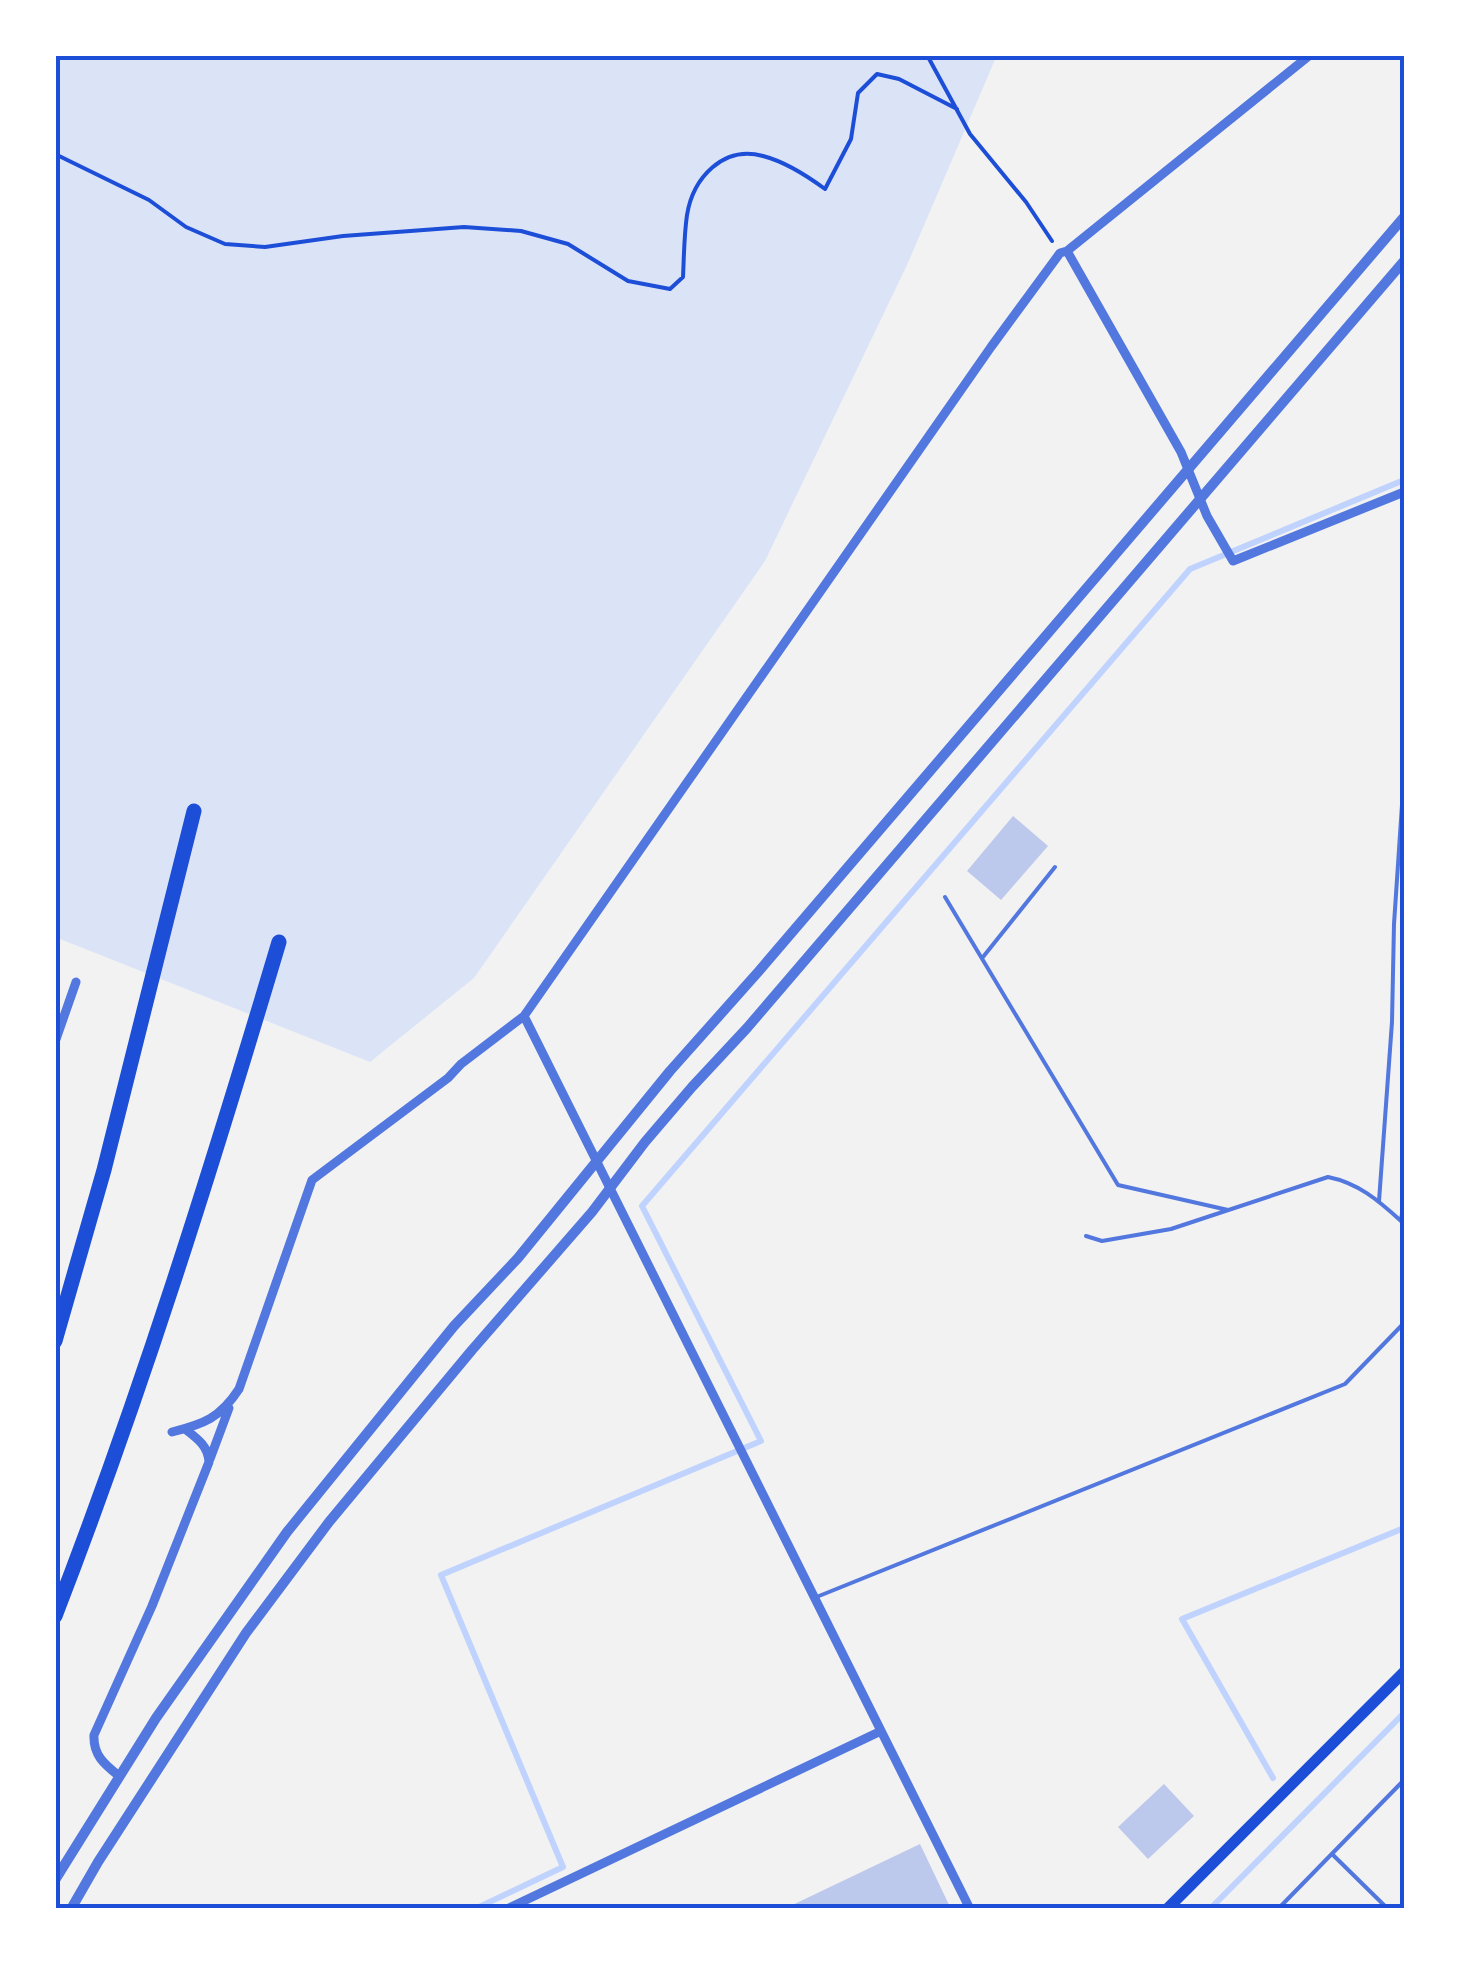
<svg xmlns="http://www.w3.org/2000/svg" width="1459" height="1964" font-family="'Source Sans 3',sans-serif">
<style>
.green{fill:#dbe4f7}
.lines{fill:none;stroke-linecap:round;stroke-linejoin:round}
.stream{stroke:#bfd3fe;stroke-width:6}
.building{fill:#bdc9ec}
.path{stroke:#1d4ed8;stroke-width:4}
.service{stroke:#5277de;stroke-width:4}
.minor{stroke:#5277de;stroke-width:9}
.tertiary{stroke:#5277de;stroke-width:10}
.secondary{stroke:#1d4ed8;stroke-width:11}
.motorway{stroke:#1d4ed8;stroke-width:15}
.neatline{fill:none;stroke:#1d4ed8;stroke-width:4}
</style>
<rect width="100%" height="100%" fill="#f2f2f2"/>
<path class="green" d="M55,55H997L907,265L765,561L474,978L370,1062L55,937Z"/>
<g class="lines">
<path class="stream" d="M1273,1778L1182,1619L1404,1528
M475,1909L563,1867L441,1575L761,1441L642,1206L1190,569L1404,480
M1210,1909L1404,1713"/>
</g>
<path class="building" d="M1013,816L1048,846L1001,900L967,871Z
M1164,1784L1194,1816L1148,1859L1118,1827Z
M920,1844L951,1909H784Z"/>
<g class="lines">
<path class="path" d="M927,55L970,134L1026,202L1052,241
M55,154L149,200L186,227L225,244L265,247L343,236L464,227L521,231L568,244L628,281L670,289L683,277C684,257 684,235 687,215C693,178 723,145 763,156C786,162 806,175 825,189L851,139L858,93L877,74L899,79L957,109"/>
<path class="service" d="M945,897L1118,1185L1228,1210
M983,957L1055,867
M1404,1198L1401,1221L1404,1224
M1379,1201L1392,1022L1394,924L1404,775
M1086,1236L1102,1241L1171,1229L1328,1177C1358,1183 1378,1200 1401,1221
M814,1598L1345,1384L1404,1323
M1332,1854L1388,1909
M1278,1909L1404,1780"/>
<path class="minor" d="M1067,251L1181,452L1207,516L1233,561L1404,492
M524,1016L970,1909
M55,1042L76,982
M172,1432C204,1424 220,1418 239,1389L312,1180L448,1078L461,1064L524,1016L991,347L1060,253L1067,251L1310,55
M210,1459L229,1408
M119,1776C104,1764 93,1755 94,1735L152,1606L209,1462C208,1446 198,1439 185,1429
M507,1909L881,1731"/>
<path class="tertiary" d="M55,1880L156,1718L287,1532L454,1326L518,1258L670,1071L759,971L1404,217
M71,1909L98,1862L246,1633L329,1522L472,1350L592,1212L645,1142L692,1087L747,1028L1404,261"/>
<path class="secondary" d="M1167,1909L1404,1672"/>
<path class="motorway" d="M55,1341L104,1170L194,811
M55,1616C141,1394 211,1170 279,942"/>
</g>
<rect width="1459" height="1964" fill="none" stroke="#ffffff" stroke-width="115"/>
<rect x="58" y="58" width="1344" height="1848" class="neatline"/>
</svg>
